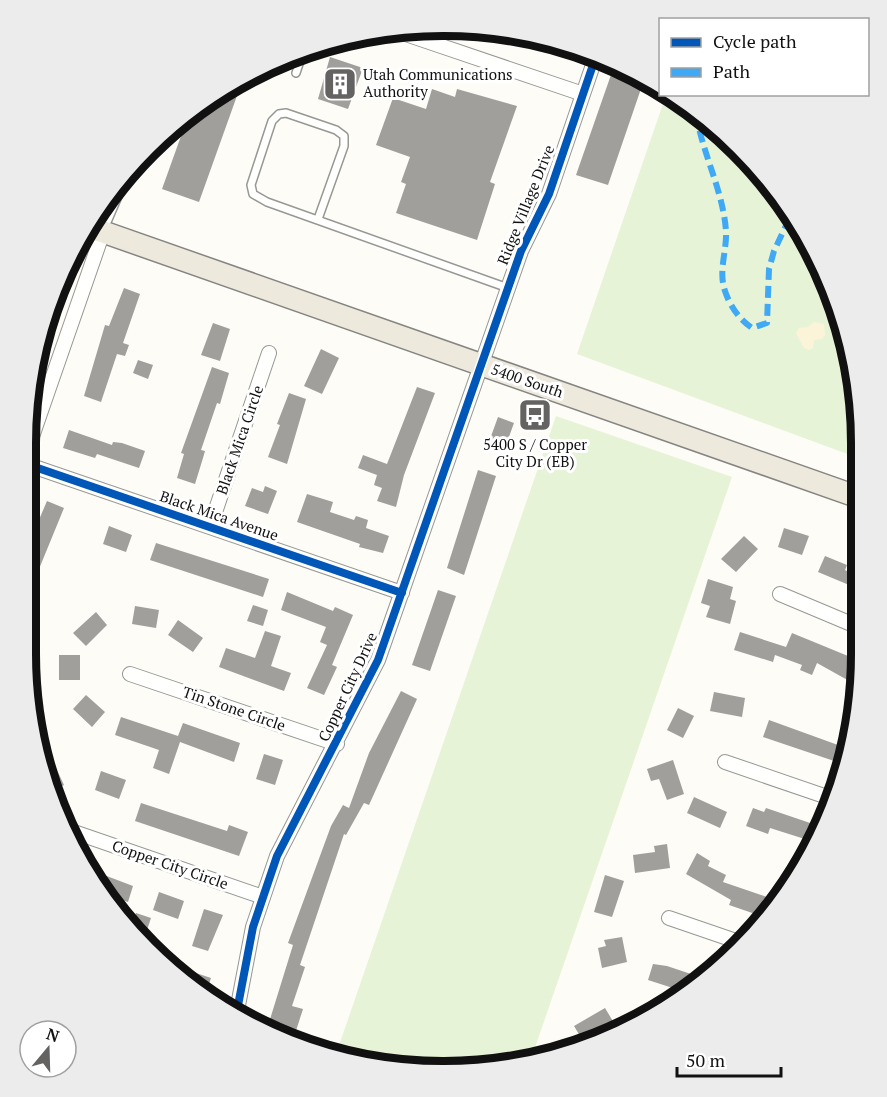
<svg xmlns="http://www.w3.org/2000/svg" width="887" height="1097" font-family="'PT Serif',serif">
<style>
.green{fill:#e7f3d7}
.sand{fill:#fcf4d9}
.building{fill:#a19f9c}
.lines{fill:none;stroke-linecap:round;stroke-linejoin:round}
.lane-casing{stroke:#979795;stroke-width:10}
.street-casing{stroke:#979795;stroke-width:16}
.primary-casing{stroke:#858482;stroke-width:24}
.lane{stroke:#fffffe;stroke-width:7}
.street{stroke:#fffffe;stroke-width:14}
.primary{stroke:#ede9dc;stroke-width:21}
.quiet{stroke:#3fa9f5;stroke-width:6;stroke-dasharray:12 6;stroke-linecap:butt}
.cycleway-casing{stroke:#fff;stroke-width:11}
.cycleway{stroke:#0057b8;stroke-width:8}
.labels{text-anchor:middle;stroke-width:6;stroke-linejoin:round;paint-order:stroke}
.poi-label{font-size:15px;fill:#111;stroke:#fff;text-anchor:start}
.street-label{font-size:15px;fill:#111;stroke:#fff}
.rim{fill:none;stroke:#111;stroke-width:8}
</style>
<rect width="100%" height="100%" fill="#fdfcf7"/>
<path class="green" d="M666,95H671C686,106 704,116 719,129C815,214 861,333 861,459L577,354Z
M556,416L732,477L530,1062L443,1071L335,1057Z"/>
<path class="sand" d="M814,322L824,324L825,335L822,339L814,340L813,348L809,350L804,348L796,333L799,328L808,327Z"/>
<path class="building" d="M330,57L363,68L348,109L318,99Z
M613,69L644,80L608,185L576,175Z
M243,79L199,202L162,189L190,111Z
M432,89L455,97L457,89L517,106L490,182L495,184L477,240L396,213L406,184L401,182L410,157L376,145L393,98L426,109Z
M124,288L140,294L123,343L129,345L125,356L117,354L101,402L84,396L105,325L109,326Z
M213,323L230,329L220,361L201,355Z
M321,349L339,358L322,394L304,386Z
M138,360L153,365L148,379L133,373Z
M212,367L229,373L220,404L217,403L201,450L205,451L203,458L195,484L177,478L184,454L181,453Z
M417,387L435,393L404,475L396,507L377,501L382,488L374,485L377,475L358,468L363,455L387,464Z
M289,393L306,399L287,464L268,457L280,425L277,424Z
M498,417L514,423L506,445L490,439Z
M69,430L112,445L113,442L122,443L145,451L139,468L97,454L95,458L63,448Z
M478,470L496,476L464,575L447,568Z
M265,486L277,491L268,514L245,506L252,488L263,492Z
M307,494L333,502L330,512L354,520L356,516L368,520L366,528L389,536L383,553L359,547L360,544L297,522Z
M47,501L64,508L39,569L26,563V550Z
M109,526L132,535L126,552L103,544Z
M784,528L809,536L802,555L778,547Z
M744,536L758,549L736,572L721,559Z
M156,543L269,579L263,597L150,560Z
M825,556L847,565L845,570L861,579V590L818,572Z
M708,579L733,587L730,599L736,601L730,624L706,617L710,606L701,603Z
M438,590L456,596L430,671L412,665Z
M287,592L333,611L335,607L353,615L332,665L337,667L324,695L307,688L327,645L320,642L326,627L281,610Z
M253,605L268,610L263,626L247,621Z
M135,606L159,610L156,628L132,624Z
M96,612L107,625L86,646L73,633Z
M178,620L203,638L193,652L168,635Z
M265,631L281,636L271,666L291,673L284,691L219,667L226,648L255,658Z
M740,632L786,647L792,633L848,656L861,663L860,687L817,663L812,675L800,670L802,665L775,655L773,662L734,650Z
M59,655H80V680H59Z
M401,691L417,699L369,805L364,803L346,835L344,834L300,965L305,967L292,1006L303,1009L293,1040L267,1029L293,945L288,943L331,826L343,805L349,808L369,753Z
M714,692L745,698L742,717L710,711Z
M86,695L105,712L92,727L73,709Z
M678,708L694,716L683,738L667,730Z
M121,717L178,736L183,723L240,743L234,762L180,742L169,774L153,768L159,750L115,735Z
M769,720L849,749L846,765L763,737Z
M264,754L283,760L275,785L256,779Z
M673,760L684,794L667,800L659,779L651,781L647,769Z
M56,768L64,785L52,791L45,773Z
M101,771L126,780L119,799L95,790Z
M694,797L727,812L720,828L687,813Z
M141,803L227,831L229,825L248,832L239,856L135,821Z
M753,808L764,812L766,808L816,825L811,841L770,828L768,834L746,826Z
M667,844L670,868L635,873L633,855L655,852L654,846Z
M697,853L710,861L708,866L726,875L723,882L767,897L761,916L729,905L731,900L686,874Z
M104,875L133,886L128,902L106,895L100,886Z
M605,875L624,881L612,917L594,912Z
M159,892L184,901L178,919L153,910Z
M204,909L223,915L208,951L192,946Z
M136,913L151,918L143,942L131,927Z
M622,937L627,962L602,968L598,948L606,946L604,940Z
M653,964L667,966L703,978L682,991L648,980Z
M193,972L211,978L206,993L190,981Z
M605,1008L614,1023L583,1041L574,1026Z"/>
<g class="lines">
<defs>
<path id="lane" d="M296,73L303,52
M318,219L344,146V136L336,130L286,113L279,114L272,121L251,185L253,194L267,202L508,288
M104,229L131,166"/>
<path id="street" d="M394,30L583,94
M26,454L103,232
M26,464L402,593
M210,527L269,353
M780,594L861,628
M130,674L337,744
M725,762L833,799
M77,833L263,897
M669,918L742,943
M236,1016L253,927L277,856L378,660L521,251L549,194L596,56"/>
<path id="primary" d="M92,228L861,498"/>
</defs>
<use href="#lane" class="lane-casing"/>
<use href="#street" class="street-casing"/>
<use href="#primary" class="primary-casing"/>
<use href="#lane" class="lane"/>
<use href="#street" class="street"/>
<use href="#primary" class="primary"/>
<path class="quiet" d="M696,113C702,153 723,190 726,231C727,251 718,271 725,291C730,306 739,319 752,328L767,323L769,269L774,251L791,215"/>
<defs>
<path id="cycleway" d="M26,464L402,593
M236,1016L253,927L277,856L378,660L521,251L549,194L596,56"/>
</defs>
<use href="#cycleway" class="cycleway-casing"/>
<use href="#cycleway" class="cycleway"/>
</g>
<defs>
<symbol id="building-square" viewBox="-11 -11 22 22"><rect x="-9" y="-9" width="18" height="18" rx="4" fill="#646362" stroke="#fff"/><path d="M-4-6H4V6H1V3H-1V6H-4ZM-2.5-4.3h1.7v1.8h-1.7ZM.8-4.3h1.7v1.8H.8ZM-2.5-1h1.7V.8h-1.7ZM.8-1h1.7V.8H.8Z" fill="#fff"/></symbol>
<symbol id="bus-square" viewBox="-11 -11 22 22"><rect x="-9" y="-9" width="18" height="18" rx="4" fill="#646362" stroke="#fff"/><path d="M-5-6H5V4H4V6H2V4H-2V6H-4V4H-5ZM-3.5-4V0h7V-4ZM-3.5 1.2v1.5H-2V1.2ZM2 1.2v1.5H3.5V1.2Z" fill="#fff"/></symbol>
</defs>
<g fill-rule="evenodd">
<use href="#building-square" x="321" y="65" width="38" height="38"/>
<use href="#bus-square" x="516" y="396" width="38" height="38"/>
</g>
<g class="labels">
<g class="poi-label">
<text x="363" y="80">Utah Communications<tspan x="363" dy="17">Authority</tspan></text>
<text x="535" y="450" text-anchor="middle">5400 S / Copper<tspan x="535" dy="17">City Dr (EB)</tspan></text>
</g>
<g class="street-label">
<text transform="translate(526 205) rotate(-68)" y="5">Ridge Village Drive</text>
<text transform="translate(527 381) rotate(19)" y="5">5400 South</text>
<text transform="translate(240 440) rotate(-71)" y="5">Black Mica Circle</text>
<text transform="translate(219 516) rotate(19)" y="5">Black Mica Avenue</text>
<text transform="translate(348 687) rotate(-65)" y="5">Copper City Drive</text>
<text transform="translate(234 709) rotate(19)" y="5">Tin Stone Circle</text>
<text transform="translate(170 865) rotate(19)" y="5">Copper City Circle</text>
</g>
</g>
<path d="M0 0H887V1097H0ZM443 36H444A407 407 0 0 1 851 443V654A407 407 0 0 1 444 1061H443A407 407 0 0 1 36 654V443A407 407 0 0 1 443 36Z" fill="#ececec" fill-rule="evenodd"/>
<path class="rim" d="M443 36H444A407 407 0 0 1 851 443V654A407 407 0 0 1 444 1061H443A407 407 0 0 1 36 654V443A407 407 0 0 1 443 36Z"/>
<rect x="659" y="18" width="210" height="78" fill="#ffffff" stroke="#a0a0a0" stroke-width="1.5"/>
<rect x="671" y="38" width="30" height="9" fill="#0057b8" stroke="#a0a0a0" stroke-width="1.5"/>
<text x="713" y="48" font-size="18" fill="#111111">Cycle path</text>
<rect x="671" y="68" width="30" height="9" fill="#3fa9f5" stroke="#a0a0a0" stroke-width="1.5"/>
<text x="713" y="78" font-size="18" fill="#111111">Path</text>
<g transform="translate(48 1049) rotate(19)"><circle r="28" fill="#ffffff" stroke="#a0a0a0" stroke-width="1.5"/>
<path d="M0-4.5L10 22L0 15L-10 22Z" fill="#646362"/>
<text y="-9" font-size="16" font-weight="bold" text-anchor="middle" fill="#111111">N</text>
</g>
<path d="M677 1067v9h104v-9" fill="none" stroke="#111111" stroke-width="3"/>
<text x="686" y="1067" font-size="18" fill="#111111" stroke="#ffffff" stroke-width="4.5" paint-order="stroke">50 m</text>
</svg>
